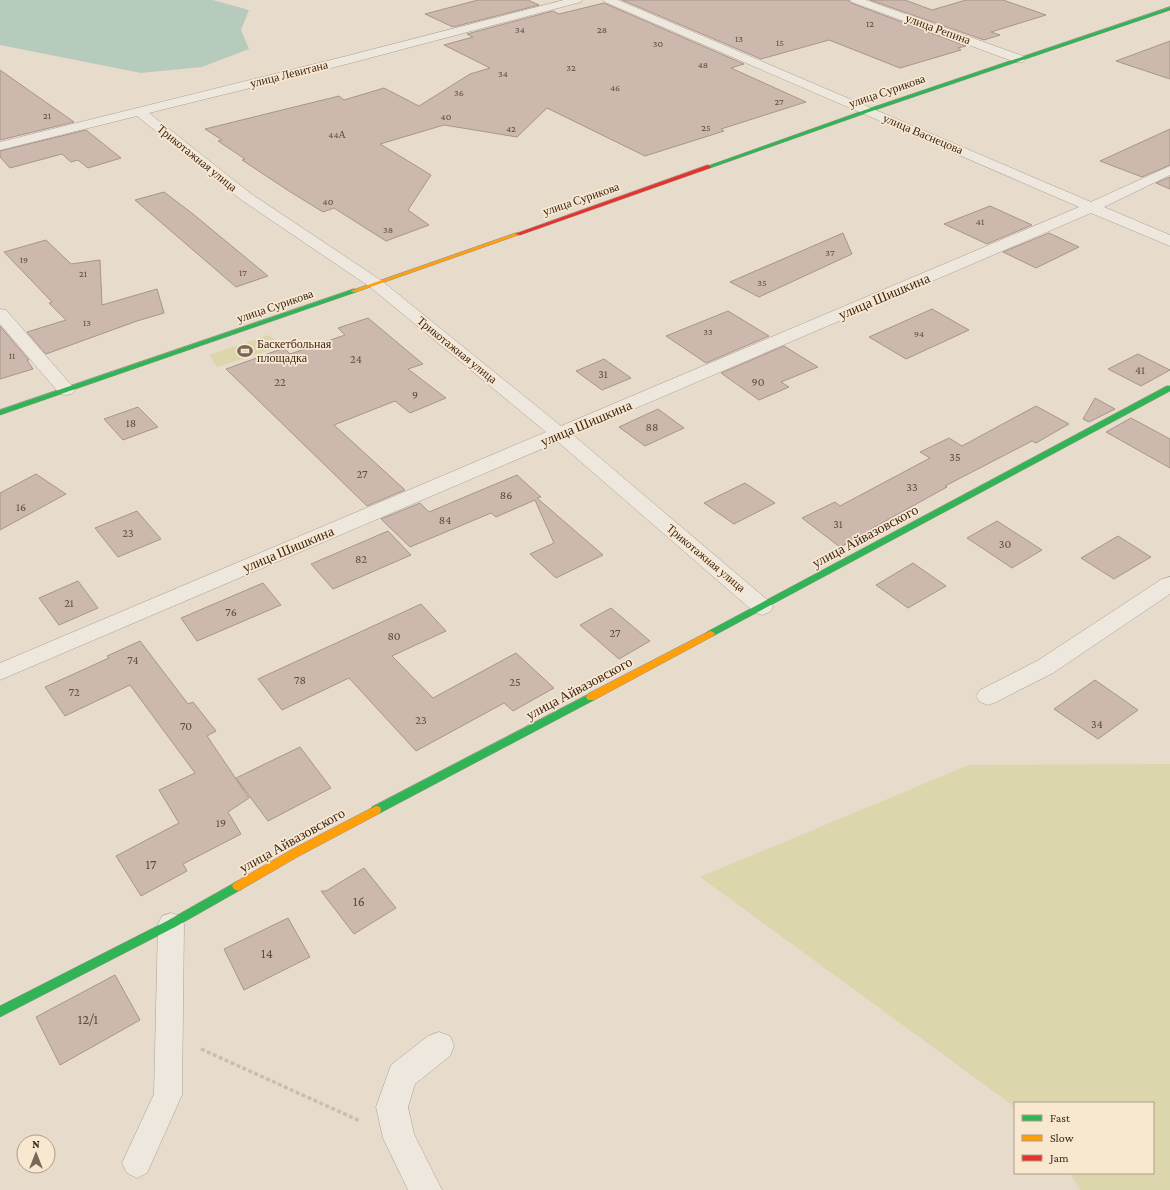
<svg xmlns="http://www.w3.org/2000/svg" width="1170" height="1190" font-family="'Crimson Pro',serif">
<style>
.green{fill:#dbd6ac}
.water{fill:#b7cbbc}
.building{fill:#ccb8ac;stroke:#a7968a}
.lines{fill:none;stroke-linecap:round;stroke-linejoin:round}
.lane-casing{stroke:#aca095;stroke-width:1}
.street-casing{stroke:#aca095;stroke-width:1}
.fast-casing{stroke:#9b9085;stroke-width:1}
.slow-casing{stroke:#9b9085;stroke-width:1}
.jam-casing{stroke:#9b9085;stroke-width:1}
.path{stroke:#c7beb5;stroke-width:3.5;stroke-dasharray:4 2.5;stroke-linecap:butt}
.lane{fill:#eee7de;fill-rule:evenodd}
.street{fill:#eee7de;fill-rule:evenodd}
.fast{fill:#30b455;fill-rule:evenodd}
.slow{fill:#ff9f0a;fill-rule:evenodd}
.jam{fill:#e5322d;fill-rule:evenodd}
.labels{text-anchor:middle;stroke-width:3.5;stroke-linejoin:round;paint-order:stroke}
.far-number-label{font-size:10px;fill:#604b40}
.far-street-label{font-size:12px;fill:#3c271c;stroke:#f9e8d0}
.far-poi-label{font-size:12px;fill:#3c271c;stroke:#f9e8d0;text-anchor:start}
.number-label{font-size:12px;fill:#604b40}
.street-label{font-size:14px;fill:#3c271c;stroke:#f9e8d0}
.near-number-label{font-size:14px;fill:#604b40}
</style>
<rect width="100%" height="100%" fill="#e7dbcb"/>
<path class="green" d="M269,335L283,346L217,367L209,355Z
M1170,764V1190H1080L1070,1173H1153V1103H1015V1107L700,877L969,765Z"/>
<path class="water" d="M0,0H213L249,10L241,30L249,49L202,67L141,73L0,45Z"/>
<path class="building" d="M478,0H528L539,5L453,27L425,14Z
M622,0H848L851,3L966,46L958,48L961,50L900,68L829,40L761,59Z
M870,0H905L932,10L966,0H1003L1046,15L991,32L1000,35L984,40Z
M604,3L744,64L731,68L806,102L721,129L724,131L645,156L547,108L517,137L444,125L380,144L431,175L408,210L429,225L386,241L334,208L323,212L289,191L242,160L245,159L218,141L222,140L205,129L339,96L344,100L384,88L419,106L470,74L490,68L444,45L473,37L467,34L553,11L559,14Z
M1170,41V79L1116,61Z
M0,70L74,122L0,140Z
M1170,129V165L1142,177L1100,161Z
M86,130L121,158L88,168L78,160L71,162L62,154L10,168L0,157V151Z
M1170,177V189L1156,183Z
M164,192L193,214L268,276L236,287L135,200Z
M990,206L1032,225L987,244L944,224Z
M843,233L852,254L759,297L730,282Z
M1049,233L1079,247L1036,268L1003,252Z
M46,240L71,264L100,260L102,305L157,289L164,313L137,321L46,354L27,332L66,320L49,303L52,302L4,252Z
M932,309L969,330L906,359L869,337Z
M728,311L769,336L706,363L666,336Z
M368,318L423,364L408,369L446,398L410,413L395,401L334,425L405,490L367,506L226,369L284,348L290,354L345,335L338,328Z
M0,326L29,360H27L33,369L0,379Z
M784,346L818,367L781,382L789,387L759,400L721,373Z
M1138,354L1170,370L1141,386L1108,369Z
M604,359L631,378L602,390L576,371Z
M1095,398L1115,409L1089,422L1083,419Z
M1036,406L1069,424L1036,443L1032,441L945,486L947,487L871,529L874,530L840,547L802,518L835,502L840,506L930,458L920,452L949,438L962,446Z
M138,407L158,427L123,440L104,419Z
M658,409L684,428L645,446L619,427Z
M1131,418L1170,439V468L1106,432Z
M36,474L66,494L0,530V493Z
M517,475L541,497L537,498L603,555L556,578L530,554L554,543L535,500L496,517L491,513L410,547L381,519L420,503L429,512Z
M745,483L775,503L734,524L704,503Z
M137,511L161,539L118,557L95,528Z
M997,521L1042,550L1012,568L967,538Z
M388,531L411,555L333,589L311,564Z
M1118,536L1151,557L1114,579L1081,558Z
M913,563L946,586L908,608L876,585Z
M78,581L98,608L59,625L39,598Z
M263,583L281,605L197,641L181,618Z
M421,604L446,631L392,656L433,698L516,653L554,688L513,711L504,703L416,751L349,678L282,710L258,679Z
M611,608L650,641L619,659L580,625Z
M140,641L188,704L193,702L216,731L207,736L249,798L228,812L241,834L183,864L187,871L141,896L116,856L179,823L159,790L195,773L130,685L65,716L45,687L109,658L107,656Z
M1095,680L1138,710L1098,739L1054,709Z
M300,747L331,788L268,821L236,778Z
M364,868L396,908L354,934L321,891H326Z
M288,918L310,957L244,990L224,949Z
M115,975L140,1020L60,1065L36,1017Z"/>
<g class="lines">
<defs>
<path id="lane" d="M171,913L180,916L184,924L182,1095L147,1173L137,1178L127,1173L122,1163L154,1094L158,924L162,916Z"/>
<path id="street" d="M564,0H582L581,2L347,64L149,113L250,193L382,281L561,426L1079,207L605,2L604,0H618L1091,202L1170,166V175L1104,207L1170,235V246L1091,213L573,435L770,602L773,607L770,612L762,615L754,612L558,442L0,680V663L546,432L370,287L240,199L137,116L0,150V142L339,58Z
M850,0H866L1023,56L1025,59L1023,62H1015L852,2Z
M0,309L6,310L72,386L75,390L72,394L66,395L60,394L0,324Z
M1170,577V594L1053,673L996,702L988,705L980,702L976,696L980,690L1037,661L1162,579Z
M439,1032L450,1036L454,1046L450,1056L415,1084L408,1107L414,1134L442,1190H408L383,1138L376,1107L391,1065L428,1036Z"/>
<path id="fast" d="M1170,7V10L869,112L710,168L705,167L865,110Z
M354,289L356,290V292L0,415V410Z
M1167,386H1170V391L713,636H707L705,634L707,632Z
M591,693L594,694L596,697L594,700L380,813L376,814L372,813L371,810L372,807Z
M238,881L242,883L244,886L242,889L175,927L0,1017V1006L167,921Z"/>
<path id="slow" d="M516,233L521,234L356,292H352L351,291Z
M710,631L713,632L715,634L713,636L594,700H588L586,697L588,694Z
M376,806L380,807L381,810L380,813L299,856L242,889L238,891L234,889L232,886L234,883L291,850Z"/>
<path id="jam" d="M708,165L711,167L710,168L520,235L515,234Z"/>
</defs>
<use href="#lane" class="lane-casing"/>
<use href="#street" class="street-casing"/>
<use href="#fast" class="fast-casing"/>
<use href="#slow" class="slow-casing"/>
<use href="#jam" class="jam-casing"/>
<path class="path" d="M201,1049L360,1121"/>
<use href="#lane" class="lane"/>
<use href="#street" class="street"/>
<use href="#fast" class="fast"/>
<use href="#slow" class="slow"/>
<use href="#jam" class="jam"/>
</g>
<defs>
<symbol id="stadium-bare" viewBox="-9 -9 18 18"><path d="M0-5a6.5 5 0 1 0 0 10a6.5 5 0 1 0 0-10ZM-3.5-1.8h7v3.6h-7Z" fill="#786659" stroke="#f9e8d0" stroke-width="2.5" paint-order="stroke"/></symbol>
</defs>
<g fill-rule="evenodd">
<use href="#stadium-bare" x="234" y="340" width="22" height="22"/>
</g>
<g class="labels">
<g class="far-number-label">
<text x="870" y="27">12</text>
<text x="520" y="33">34</text>
<text x="602" y="33">28</text>
<text x="739" y="42">13</text>
<text x="780" y="46">15</text>
<text x="658" y="47">30</text>
<text x="703" y="68">48</text>
<text x="571" y="71">32</text>
<text x="503" y="77">34</text>
<text x="615" y="91">46</text>
<text x="459" y="96">36</text>
<text x="779" y="105">27</text>
<text x="47" y="119">21</text>
<text x="446" y="120">40</text>
<text x="706" y="131">25</text>
<text x="511" y="132">42</text>
<text x="337" y="138">44А</text>
<text x="328" y="205">40</text>
<text x="980" y="225">41</text>
<text x="388" y="233">38</text>
<text x="830" y="256">37</text>
<text x="24" y="263">19</text>
<text x="243" y="276">17</text>
<text x="83" y="277">21</text>
<text x="762" y="286">35</text>
<text x="87" y="326">13</text>
<text x="708" y="335">33</text>
<text x="919" y="337">94</text>
<text x="12" y="359">11</text>
</g>
<g class="far-street-label">
<text transform="translate(938 29) rotate(20)" y="4">улица Репина</text>
<text transform="translate(289 74) rotate(-14)" y="4">улица Левитана</text>
<text transform="translate(887 91) rotate(-19)" y="4">улица Сурикова</text>
<text transform="translate(923 134) rotate(23)" y="4">улица Васнецова</text>
<text transform="translate(197 158) rotate(39)" y="4">Трикотажная улица</text>
<text transform="translate(581 199) rotate(-19)" y="4">улица Сурикова</text>
<text transform="translate(275 306) rotate(-19)" y="4">улица Сурикова</text>
<text transform="translate(457 350) rotate(39)" y="4">Трикотажная улица</text>
<text transform="translate(706 558) rotate(40)" y="4">Трикотажная улица</text>
</g>
<g class="far-poi-label">
<text x="257" y="348">Баскетбольная<tspan x="257" dy="14">площадка</tspan></text>
</g>
<g class="number-label">
<text x="356" y="363">24</text>
<text x="1140" y="374">41</text>
<text x="603" y="378">31</text>
<text x="280" y="386">22</text>
<text x="758" y="386">90</text>
<text x="415" y="399">9</text>
<text x="131" y="427">18</text>
<text x="652" y="431">88</text>
<text x="955" y="461">35</text>
<text x="362" y="478">27</text>
<text x="912" y="491">33</text>
<text x="506" y="499">86</text>
<text x="21" y="511">16</text>
<text x="445" y="524">84</text>
<text x="838" y="528">31</text>
<text x="128" y="537">23</text>
<text x="1005" y="548">30</text>
<text x="361" y="563">82</text>
<text x="69" y="607">21</text>
<text x="231" y="616">76</text>
<text x="615" y="637">27</text>
<text x="394" y="640">80</text>
<text x="133" y="664">74</text>
<text x="300" y="684">78</text>
<text x="515" y="686">25</text>
<text x="74" y="696">72</text>
<text x="421" y="724">23</text>
<text x="1097" y="728">34</text>
<text x="186" y="730">70</text>
<text x="221" y="827">19</text>
</g>
<g class="street-label">
<text transform="translate(884 296) rotate(-23)" y="5">улица Шишкина</text>
<text transform="translate(586 423) rotate(-23)" y="5">улица Шишкина</text>
<text transform="translate(865 536) rotate(-28)" y="5">улица Айвазовского</text>
<text transform="translate(288 549) rotate(-23)" y="5">улица Шишкина</text>
<text transform="translate(579 688) rotate(-28)" y="5">улица Айвазовского</text>
<text transform="translate(292 840) rotate(-29)" y="5">улица Айвазовского</text>
</g>
<g class="near-number-label">
<text x="151" y="869">17</text>
<text x="359" y="906">16</text>
<text x="267" y="958">14</text>
<text x="88" y="1024">12/1</text>
</g>
</g>
<rect x="1014" y="1102" width="140" height="72" fill="#f9e8d0" stroke="#ad9b88"/>
<rect x="1022" y="1115" width="20" height="6" fill="#30b455" stroke="#ad9b88"/>
<text x="1050" y="1122" font-size="12" fill="#3c271c">Fast</text>
<rect x="1022" y="1135" width="20" height="6" fill="#ff9f0a" stroke="#ad9b88"/>
<text x="1050" y="1142" font-size="12" fill="#3c271c">Slow</text>
<rect x="1022" y="1155" width="20" height="6" fill="#e5322d" stroke="#ad9b88"/>
<text x="1050" y="1162" font-size="12" fill="#3c271c">Jam</text>
<g transform="translate(36 1154)"><circle r="19" fill="#f9e8d0" stroke="#ad9b88"/>
<path d="M0-3L7 15L0 10L-7 15Z" fill="#786659"/>
<text y="-6" font-size="11" font-weight="bold" text-anchor="middle" fill="#3c271c">N</text>
</g>
</svg>
